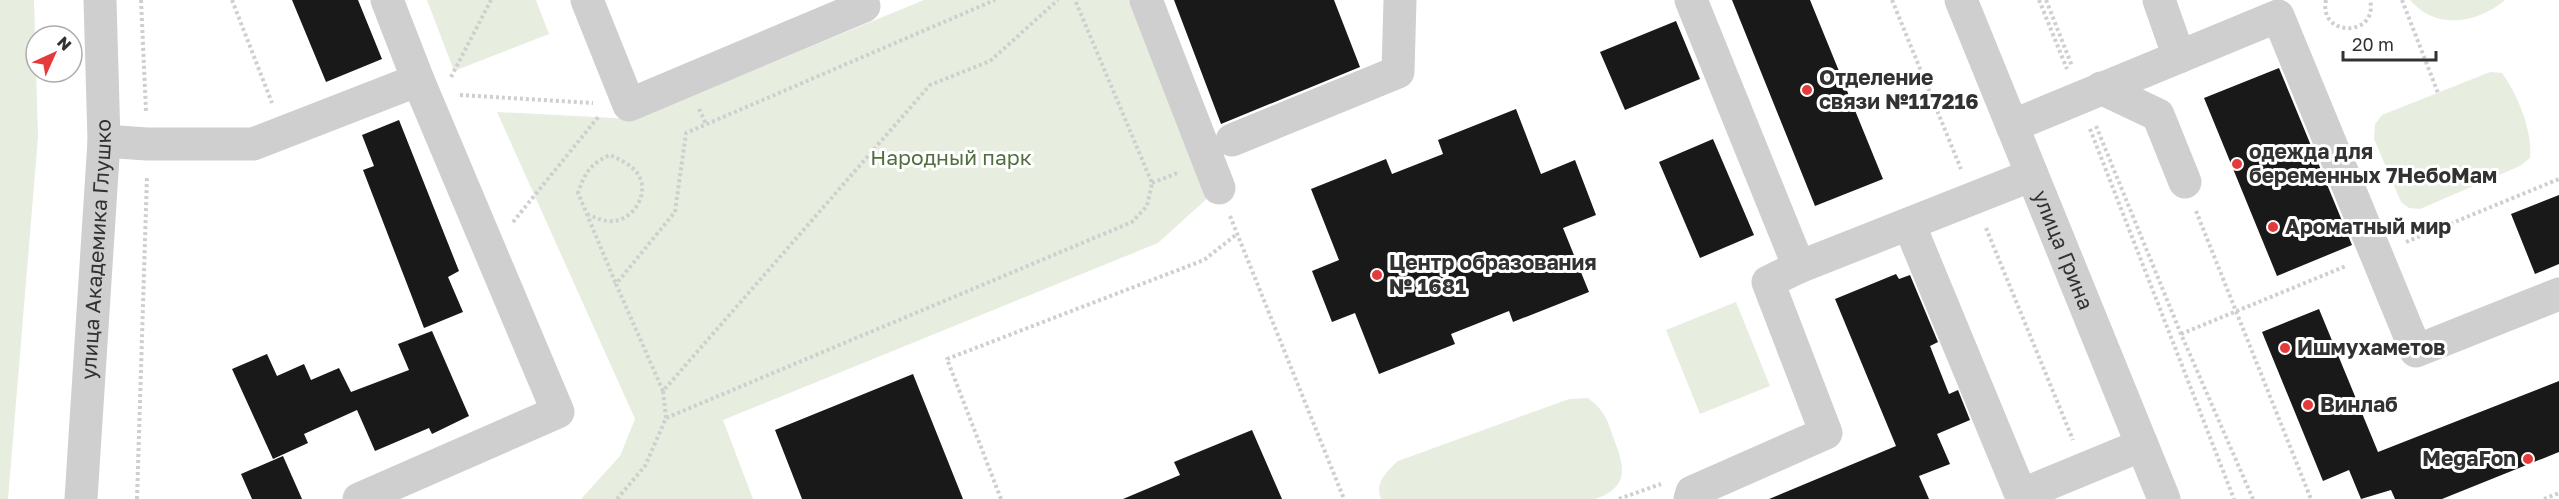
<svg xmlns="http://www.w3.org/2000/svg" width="2559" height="499" font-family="'Golos Text',sans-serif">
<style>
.green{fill:#e7eee0}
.building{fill:#191919}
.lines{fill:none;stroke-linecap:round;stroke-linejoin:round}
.path{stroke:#cfcfcf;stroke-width:4;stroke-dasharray:3 3;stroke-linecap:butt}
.minor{stroke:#cfcfcf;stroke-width:33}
.poi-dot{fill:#e43a39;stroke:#fff;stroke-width:2}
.labels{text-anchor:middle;stroke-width:6;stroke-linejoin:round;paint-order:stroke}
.poi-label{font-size:21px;font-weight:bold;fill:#323232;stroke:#fff;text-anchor:start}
.park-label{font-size:21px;fill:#516e3f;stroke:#fff}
.street-label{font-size:21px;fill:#323232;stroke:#fff}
</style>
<rect width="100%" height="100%" fill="#fff"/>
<path class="green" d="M0,0H34L38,137L8,499H0Z
M427,0H536L549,34L454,71Z
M924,0H1135L1212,194L1158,243L723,420L753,499H581L620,456L635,419L497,112L634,119Z
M2410,0H2505C2478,23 2436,31 2410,0Z
M2490,72L2502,73C2518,95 2533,132 2530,158L2520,166L2420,209L2409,208L2401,202L2374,139L2375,124L2382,115Z
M1736,302L1770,386L1700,414L1666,330Z
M1588,398C1607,413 1607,420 1615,442C1626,470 1627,488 1595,499H1381C1374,483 1387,471 1398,461L1569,399Z"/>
<path class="building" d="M292,0H358L382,59L326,82Z
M1174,0H1334L1360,67L1221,124Z
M1732,0H1810L1883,179L1815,206Z
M1676,21L1700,79L1625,110L1600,52Z
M2279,68L2352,245L2277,276L2204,98Z
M1516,109L1541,174L1575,160L1596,215L1563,228L1589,292L1513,322L1509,311L1451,334L1455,344L1379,374L1355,313L1332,322L1312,271L1339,260L1311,189L1386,159L1392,174L1443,154L1438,140Z
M399,120L459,271L448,277L463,312L424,328L363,170L374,166L362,135Z
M1713,139L1754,235L1700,258L1659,162Z
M2559,195V264L2535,274L2511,214Z
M1896,274L1899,279L1910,275L1938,342L1930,346L1949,394L1958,390L1970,420L1937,434L1950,464L1919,476L1929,499H1769L1896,446L1835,299Z
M2319,309L2378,452L2559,381V452L2442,499H2395L2391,490L2361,499L2349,470L2323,481L2262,332Z
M432,331L469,416L432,434L429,428L375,451L357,410L304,434L308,443L273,459L232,369L267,354L277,376L304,364L311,380L339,368L351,392L409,370L398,344Z
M913,374L963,499H802L775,430Z
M1252,430L1282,499H1123L1180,475L1174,462Z
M283,456L302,499H252L241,474Z"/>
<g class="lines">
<path class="path" d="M141,0L146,111
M232,0L272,103
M1892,0L1961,169
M2039,0L2067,69
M2046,0L2072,66
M2326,0C2318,38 2379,37 2370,0
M2402,0L2438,93
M451,77L491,0
M460,95L593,103
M699,109L706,124
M2096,126L2181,334L2253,499
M2090,129L2234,499
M1152,183L1180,172
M2196,211L2311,499
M587,214C596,218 604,222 614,221C633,219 648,196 640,178C635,166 621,160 610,155C591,163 584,174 578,193L616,284
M1230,216L1344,499
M513,222L599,116
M1986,228L2073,440
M2406,242L2559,179
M2181,334L2346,266
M663,391L616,284L675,212L686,133L995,0
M666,418L663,391L930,85L990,61L1058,0
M137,499L147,176
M617,499L645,466L666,418L1132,222L1147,206L1152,183L1075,0
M1001,499L947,359L1204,260L1237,234
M1619,499L1661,484
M2544,499L2559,493"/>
<g class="minor">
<path d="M587,0L629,105L864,6L861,0"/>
<path d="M1146,0L1219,188"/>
<path d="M1691,0L1799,267L2032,175"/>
<path id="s1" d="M1961,0L2164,499"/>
<path d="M2159,0L2179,57"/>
<path d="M2101,88L2158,115L2185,182"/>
<path d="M2012,126L2278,16L2416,351L2559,294"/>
<path d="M1232,140L1398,72L1400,0"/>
<path d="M104,141L147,144H253L418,80L387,0"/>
<path d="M1909,224L2021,495L2142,445"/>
<path id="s2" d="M81,499L104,141L100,0"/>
<path d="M359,499L558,412L418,80"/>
<path d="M1690,499L1692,492L1826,433L1768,282L1799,267"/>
</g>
</g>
<g class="poi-dot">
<circle cx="1807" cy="90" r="6"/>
<circle cx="2237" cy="164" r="6"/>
<circle cx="2273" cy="227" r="6"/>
<circle cx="1377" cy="275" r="6"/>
<circle cx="2285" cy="348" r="6"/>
<circle cx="2308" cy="405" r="6"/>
<circle cx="2528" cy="459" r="6"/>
</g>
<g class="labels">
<g class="poi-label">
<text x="1819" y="85">Отделение<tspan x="1819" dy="24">связи №117216</tspan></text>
<text x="2249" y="159">одежда для<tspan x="2249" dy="24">беременных 7НебоМам</tspan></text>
<text x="2285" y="234">Ароматный мир</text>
<text x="1389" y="270">Центр образования<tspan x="1389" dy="24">№ 1681</tspan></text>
<text x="2297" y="355">Ишмухаметов</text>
<text x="2320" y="412">Винлаб</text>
<text x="2516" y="466" text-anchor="end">MegaFon</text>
</g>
<g class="park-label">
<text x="951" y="165">Народный парк</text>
</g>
<g class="street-label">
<text dy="7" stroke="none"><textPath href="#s2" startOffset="250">улица Академика Глушко</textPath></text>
<text dy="7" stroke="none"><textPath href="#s1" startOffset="270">улица Грина</textPath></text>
</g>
</g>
<g transform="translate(54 54) rotate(45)"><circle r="28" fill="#ffffff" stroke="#adadad" stroke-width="1.5"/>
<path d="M0-4.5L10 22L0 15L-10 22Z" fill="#e43a39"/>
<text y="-9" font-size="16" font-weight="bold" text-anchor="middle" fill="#323232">N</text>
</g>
<path d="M2343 51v9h93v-9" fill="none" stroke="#323232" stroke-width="3"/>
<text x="2352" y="51" font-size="18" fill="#323232" stroke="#ffffff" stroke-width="4.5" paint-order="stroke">20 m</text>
</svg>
